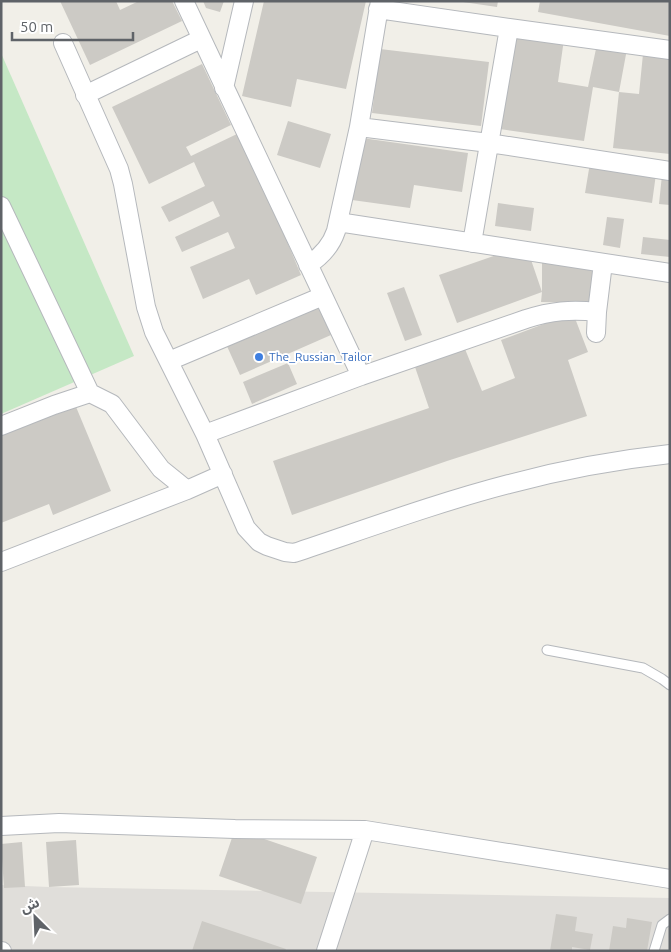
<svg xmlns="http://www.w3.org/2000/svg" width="671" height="952" font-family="Ubuntu,'Noto Sans Arabic',sans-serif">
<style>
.industrial{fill:#e0deda}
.green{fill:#c5e8c5}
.building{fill:#cccac5}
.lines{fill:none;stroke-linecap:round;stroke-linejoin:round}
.lane-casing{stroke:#b5b8bc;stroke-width:11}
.street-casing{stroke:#b5b8bc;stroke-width:20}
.lane{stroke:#fff;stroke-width:9}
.street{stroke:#fff;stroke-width:18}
.shop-dot{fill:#3f7fe0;stroke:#fff;stroke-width:2}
.labels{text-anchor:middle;stroke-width:4;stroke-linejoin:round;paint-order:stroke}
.shop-label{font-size:12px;fill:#366cbe;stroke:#fff;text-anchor:start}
</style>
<rect width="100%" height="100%" fill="#f1efe8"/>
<path class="industrial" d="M1,885L49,887L670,898V951H1Z"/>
<path class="green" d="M1,53L134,356L1,414Z"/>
<path class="building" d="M60,1H116L120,10L139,1H172L182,21L90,65Z
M203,1H224L220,12L206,8Z
M264,1H366L346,89L297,79L291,107L242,96Z
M463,1H498L497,7L463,2Z
M540,1H670V36L538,12Z
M514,32L564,39L558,82L588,87L597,44L627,49L619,92L593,87L584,141L500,129Z
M380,49L489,62L481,126L372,113Z
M643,54L670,57V154L613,148L619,92L639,94Z
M202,64L231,125L186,147L191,156L237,134L281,227L301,275L256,295L249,279L203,299L190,267L235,248L228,232L182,252L175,237L220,216L213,201L169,222L161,207L205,186L198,171L194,162L149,184L112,107Z
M288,121L331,134L320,168L277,155Z
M362,138L468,153L462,192L414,185L410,208L352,200Z
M590,163L656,174L652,203L585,193Z
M662,175L670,176V205L659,204Z
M498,203L534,208L531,231L495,226Z
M607,217L624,219L620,248L603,245Z
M643,237L670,240V257L641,254Z
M508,251H528L542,292V261L593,263L592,303L541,302L542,292L457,323L439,275Z
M404,287L422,335L405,341L387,293Z
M317,304L331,335L240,375L226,344Z
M573,313L588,352L568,360L587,416L447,461L292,515L273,461L429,408L415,367L465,349L482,391L515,378L501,340Z
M288,363L297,384L252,404L243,382Z
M74,402L111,491L53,515L49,504L1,523V432Z
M235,829L317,857L301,904L219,876Z
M76,840L79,885L49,887L46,842Z
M22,842L25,887L4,888L1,844Z
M556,914L577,917L575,931L593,934L590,950L572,947V951H550Z
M627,918L652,922L647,951H609L613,926L626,928Z
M202,921L286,949L285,951H192Z"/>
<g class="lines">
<defs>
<path id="lane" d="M547,650L643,668L662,679L670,685
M654,951L662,925L670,919"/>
<path id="street" d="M184,1L361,376
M378,9L509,28L670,50
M63,43L119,169L123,184L146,307L154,332L205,434L246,528L259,542L267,546L285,552L294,553C366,529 436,503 509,484C561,470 615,460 670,454
M224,88L244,1
M85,95L201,39
M359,127L489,143L670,171
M1,206L90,393
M338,222L670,273
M472,243L509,28
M308,265C322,256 331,246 336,231L359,127L380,1
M596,333L597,312L603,263
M169,361L323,296
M1,426L54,405L90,393L112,404L161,469L187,490L223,474
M205,434L361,376L526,319C551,311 571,309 597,312
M1,562L187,490
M1,826L59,823L235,829L365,830L670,879
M1,951H2
M326,951L365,830"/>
</defs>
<use href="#lane" class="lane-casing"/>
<use href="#street" class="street-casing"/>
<use href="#lane" class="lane"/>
<use href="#street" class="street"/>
</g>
<circle class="shop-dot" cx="259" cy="357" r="5"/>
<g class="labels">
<g class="shop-label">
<text x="269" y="361">The_Russian_Tailor</text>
</g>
</g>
<rect width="671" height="952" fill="none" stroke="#5f6368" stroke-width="5"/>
<g transform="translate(35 917) rotate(336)" stroke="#ffffff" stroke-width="4" paint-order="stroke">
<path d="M0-4L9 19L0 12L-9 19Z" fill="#5f6368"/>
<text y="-8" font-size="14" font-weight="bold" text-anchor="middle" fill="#5f6368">ش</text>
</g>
<path d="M12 32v8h121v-8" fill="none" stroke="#5f6368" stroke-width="2.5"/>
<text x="20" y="32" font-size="15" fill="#5f6368" stroke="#ffffff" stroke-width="4" paint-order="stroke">50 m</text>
</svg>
